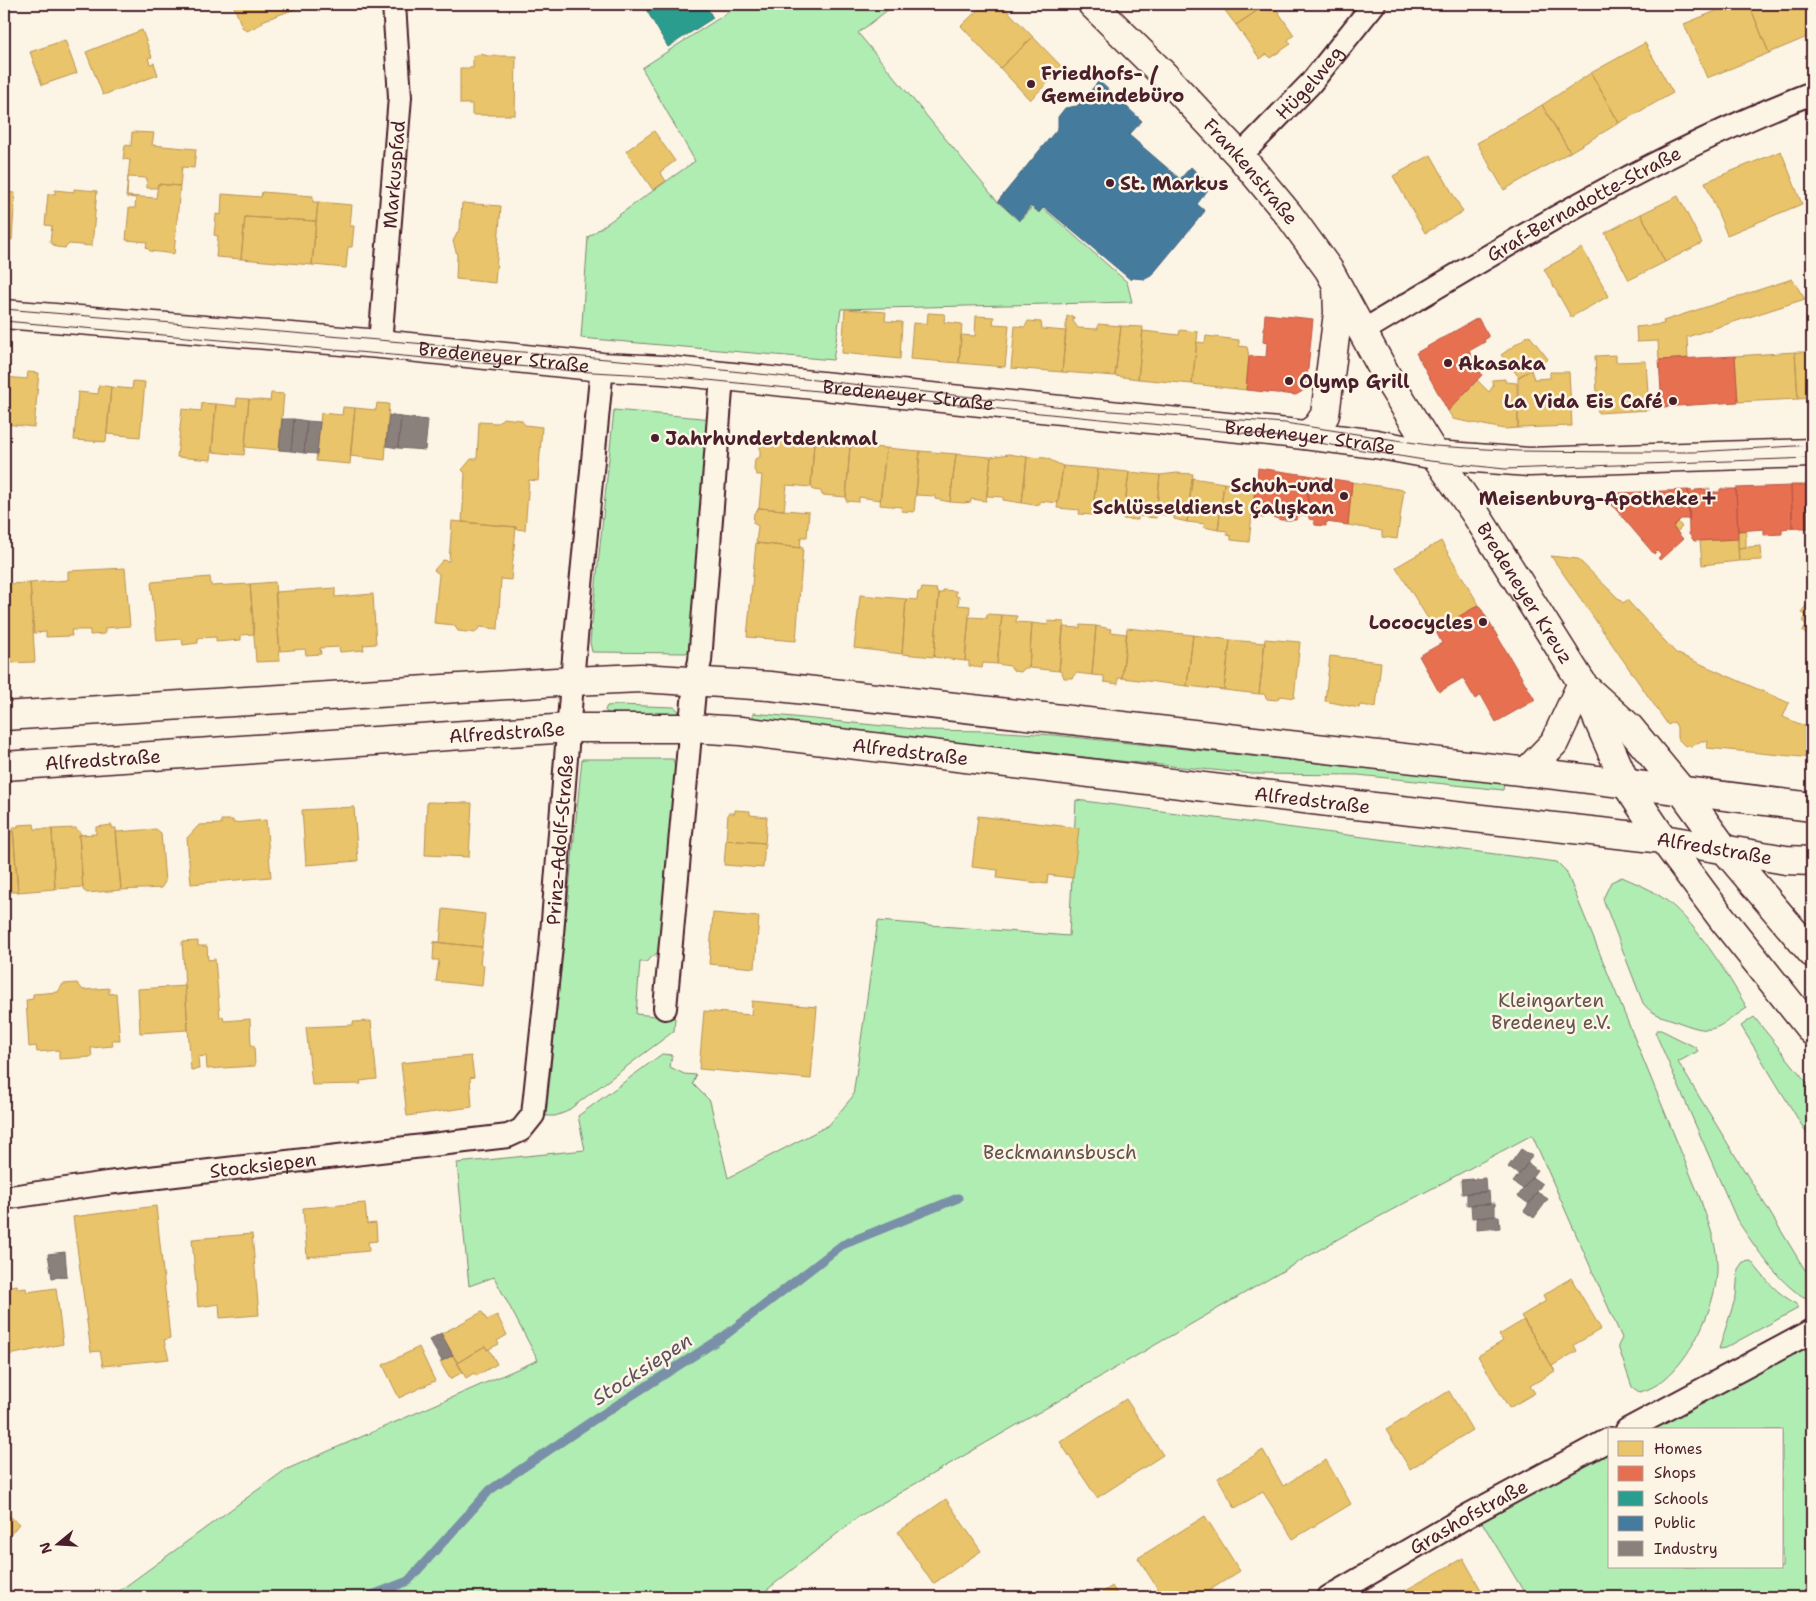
<svg xmlns="http://www.w3.org/2000/svg" width="1816" height="1601" font-family="'Shantell Sans',sans-serif">
<style>
.green{fill:#b0edb3;stroke:#7d866f}
.homes{fill:#e9c46a;stroke:#b99257}
.shops{fill:#e76f51;stroke:#b85746}
.schools{fill:#2a9d8f;stroke:#347771}
.public{fill:#457b9d;stroke:#465f7b}
.industry{fill:#8a817c;stroke:#776464}
.lines{fill:none;stroke-linecap:round;stroke-linejoin:round}
.stream{stroke:#7a90a8;stroke-width:9}
.minor-casing{stroke:#4a1f2b;stroke-width:26}
.tertiary-casing{stroke:#4a1f2b;stroke-width:31}
.secondary-casing{stroke:#4a1f2b;stroke-width:31}
.primary-casing{stroke:#4a1f2b;stroke-width:31}
.minor{stroke:#fcf5e5;stroke-width:22}
.tertiary{stroke:#fcf5e5;stroke-width:28}
.secondary{stroke:#fcf5e5;stroke-width:28}
.primary{stroke:#fcf5e5;stroke-width:28}
.tram{stroke:#4a1f2b;stroke-width:1}
.poi-dot{fill:#4a1f2b;stroke:#fcf5e5;stroke-width:2}
.labels{text-anchor:middle;stroke-width:5;stroke-linejoin:round;paint-order:stroke}
.poi-label{font-size:19px;font-weight:bold;fill:#4a1f2b;stroke:#fcf5e5;text-anchor:start}
.street-label{font-size:19px;fill:#4a1f2b;stroke:#fcf5e5}
.park-label{font-size:19px;fill:#64524d;stroke:#fcf5e5}
.water-label{font-size:20px;font-style:italic;fill:#5e4e5f;stroke:#fcf5e5}
</style>
<rect width="100%" height="100%" fill="#fcf5e5"/>
<filter id="ink" filterUnits="userSpaceOnUse"><feTurbulence type="fractalNoise" baseFrequency=".02" numOctaves="2"/><feDisplacementMap in="SourceGraphic" scale="10" xChannelSelector="R" yChannelSelector="G"/><feConvolveMatrix kernelMatrix="1 2 1 2 8 2 1 2 1" color-interpolation-filters="sRGB"/></filter>
<g filter="url(#ink)">
<path class="green" d="M741,4H885L889,9L858,33L997,201L1019,221L1032,207L1039,213L1043,208L1127,282L1132,302L841,309L833,360L581,338L588,237L695,161L642,68Z
M614,410L713,419L691,648L686,653L592,652L590,642Z
M618,705L674,707L679,711L676,714L607,713L605,710L607,706Z
M753,713L924,730L989,731L1054,735L1504,783L1503,790L1358,775L1253,774L1110,760L753,719Z
M582,759H673L676,769L658,952L646,962H640L636,1014L675,1018L674,1031L566,1112L555,1116H546Z
M1076,800L1557,862L1566,871L1700,1198C1707,1220 1717,1242 1717,1265C1719,1306 1682,1384 1639,1392L1632,1387L1618,1346L1622,1338L1532,1135L1345,1235L858,1517L758,1597H111L285,1470L538,1360L494,1277L469,1286L457,1163L585,1150L578,1116L662,1054L672,1055L670,1067L684,1074L696,1075L693,1084L710,1101L728,1178L829,1125L853,1096L878,921L1069,936Z
M1622,877C1635,883 1649,888 1660,896C1693,917 1728,975 1747,1008C1712,1031 1714,1036 1673,1020C1661,1016 1651,1014 1643,1003L1603,899L1611,882Z
M1754,1017L1812,1089V1142L1741,1026Z
M1657,1030H1661L1695,1047L1698,1051L1678,1062L1805,1270L1812,1266V1300C1785,1294 1752,1242 1737,1220L1655,1032Z
M1751,1261C1765,1279 1777,1294 1797,1304V1309L1725,1348L1719,1349L1736,1296L1738,1269L1743,1262Z
M1812,1332V1597H1527L1480,1519L1610,1445V1567H1782V1430H1637Z"/>
<path class="homes" d="M233,4H296L298,8L262,21L263,23L247,31L242,27Z
M984,4H1001L1033,37L1000,68L961,26Z
M1220,4H1267L1236,25Z
M1267,4H1273L1294,35L1288,40L1291,44L1270,58L1267,54L1260,59L1236,25Z
M1733,4H1749L1769,53L1707,78L1684,24Z
M1749,4H1812V35L1769,53Z
M142,30L152,57L148,58L150,64L154,63L158,75L103,95L86,52Z
M1033,37L1063,68L1030,100L1000,68Z
M65,40L77,73L42,85L30,52Z
M1645,43L1673,93L1619,123L1591,73Z
M481,54L488,56H516L515,115H472V104H460V68H473V56Z
M1591,73L1619,123L1570,152L1542,105Z
M1542,105L1570,152L1504,190L1477,143Z
M654,131L675,161L660,172L666,181L653,190L626,151Z
M132,132L154,133L152,145L196,149L194,168L182,167L180,186L158,184L157,188H147V178L128,177L130,160L123,159L125,145L131,146Z
M1812,137V155L1807,139Z
M1781,151L1802,204L1727,235L1705,182Z
M1431,155L1463,212L1425,233L1393,176Z
M128,177L127,196L156,198L158,184L180,186L174,254L150,251L146,247L147,242L126,240L129,208H135L136,198L126,197Z
M74,189L97,191L92,246L69,244L65,248L56,247L50,242L52,226L45,225L48,194H55V190L74,192Z
M4,192L15,193L12,240L4,239Z
M262,192L313,196V202H318L316,221L245,217L241,259L216,257L218,236L214,235L216,216V214L221,215L222,194L261,197Z
M1678,196L1702,243L1665,262L1641,214Z
M318,202L352,205L350,226H354L352,247H348L346,268L312,265Z
M462,203L501,206L495,283L456,279L457,255L453,241L460,228Z
M1641,214L1665,262L1629,280L1605,233Z
M245,217L316,221L312,265L241,259Z
M1582,248L1609,296L1571,317L1544,269Z
M1792,279L1805,299L1687,337L1688,358L1659,360L1658,341L1637,342L1636,327L1664,324L1663,321Z
M845,309L886,312L885,321L902,322L900,359L842,353Z
M928,313L945,314L944,322L962,324L959,363L910,359L913,323L927,324Z
M976,316L994,317L993,324L1009,325L1005,367L959,363L961,335L975,336Z
M1067,316L1074,317L1073,321L1078,328L1098,329V324L1121,326L1115,376L1062,372Z
M1028,321L1041,322L1042,329L1066,331L1062,372L1011,368L1015,326L1025,327Z
M1121,326L1143,327L1138,379L1115,376Z
M1180,330L1198,332L1192,384L1138,379L1143,331L1179,335Z
M1529,335L1548,359L1519,377L1501,355Z
M1206,336L1239,340V346L1247,347L1249,356L1246,390L1192,384L1197,342L1205,343Z
M1795,352L1798,399L1738,402L1735,356Z
M1795,352H1812V398L1798,399Z
M1616,355V362L1646,361L1649,410L1598,413L1595,356Z
M1531,370L1534,379L1550,378V372H1569L1572,426L1518,428V377Z
M28,372L39,373L34,427L4,424L5,377L27,379Z
M1505,379V382L1517,383L1518,428L1504,429L1453,419L1448,411L1477,380L1489,392L1493,386L1492,380Z
M133,381L145,382L140,437L107,434L111,387L132,389Z
M99,385L111,387L106,442L74,440L78,392L98,394Z
M271,393L284,394L279,450L245,447L249,399L270,401Z
M237,398L249,399L244,455L212,452L216,404L236,406Z
M202,403L216,404L211,460L177,457L182,409L201,411Z
M377,403L389,404L385,460L350,456L355,408L376,410Z
M343,407L355,408L350,464L316,461L321,413L342,415Z
M503,418L521,420L525,425L542,427L538,481L529,480L525,530L516,529V527L462,522L465,473L462,470L471,459H477L479,422L498,423Z
M789,434H798L803,442L814,443L811,487L787,485L784,510L759,508L762,475H757L754,470L755,459L760,457V438L784,440Z
M814,443L850,446L846,497L822,495L821,491L813,490L811,485Z
M850,446L886,448L880,500L859,497V502L846,501Z
M886,448L920,451L914,512L901,511L902,507L880,505Z
M920,451L956,454L950,502L935,499V496L916,495Z
M956,454L991,457L986,501L971,499V502L964,503L950,502Z
M1009,454L1027,457L1022,503L1003,500V497L987,496L991,457Z
M1027,457L1046,458L1063,466L1058,503L1040,501V504L1034,505L1022,503Z
M1063,466L1098,469L1092,515L1079,514L1080,510L1057,508Z
M1098,469L1129,472L1124,515H1092Z
M1129,472L1160,475L1156,518L1138,516V520L1123,519Z
M1177,473L1193,474L1187,522L1174,519V516L1156,514L1160,475Z
M1192,478L1224,483L1218,530L1204,527L1205,524L1187,522Z
M1352,482L1404,490L1397,539L1382,537V531L1348,525Z
M1224,483L1255,487L1249,542L1231,540V536L1227,535V531L1218,530Z
M759,508L809,512L807,537H801L800,548L756,543L758,526L753,523L754,513Z
M452,521L516,527L511,580L501,579L498,629L480,627L475,633L458,631L454,625L434,623L439,574L434,570L443,560L449,561Z
M1678,522L1682,527L1677,532L1673,527Z
M1746,530V547L1738,548V531Z
M1738,539L1739,561L1702,565L1700,541Z
M1441,541L1479,605L1435,630L1396,567Z
M756,543L803,548L796,641L747,637Z
M1761,546L1762,560L1739,561L1738,548Z
M1551,556L1578,559L1623,603L1627,600L1676,653L1789,703L1783,717L1812,729V758L1707,748L1708,741H1701L1691,747L1684,745L1677,738V727L1674,722L1668,725Z
M125,568L130,626L105,628V634L90,635V630H71L72,636L46,637V632L34,633L30,583L68,580V571Z
M210,577L211,586L250,584L254,634L241,635V640L216,642V637L198,638V643L183,645L182,639L157,641L151,582Z
M275,582L280,661L256,662L250,584Z
M30,583L35,662L10,663L4,584Z
M335,588V597L373,594L376,644L363,645L364,650L340,652L339,647L320,648L321,654L306,655L305,649L280,651L275,592Z
M922,588L937,589L936,592L939,593L934,657L902,654L906,599L917,600L918,592H921Z
M943,590L956,591V596L959,597L958,605L970,606L965,661L934,657L939,593H943Z
M4,593L9,652L4,653Z
M860,595L906,599L902,654L854,648Z
M1809,602L1812,604V609L1806,616L1801,612Z
M1812,609V630L1802,621Z
M987,614L1002,615L997,664L983,663L982,668L969,666V661H965L969,617L987,618Z
M1002,615L1017,616L1016,622L1032,623L1029,668H1025L1021,672L1014,671L1010,666L997,664Z
M1048,621L1064,622L1059,671L1029,668L1032,623L1048,625Z
M1080,625L1096,626L1092,675L1076,673L1072,678H1064L1062,672L1059,671L1063,627L1080,628Z
M1096,626L1111,629L1110,632L1127,634L1122,678H1118V684L1104,682V676L1092,675Z
M1807,626L1812,630V639L1802,631Z
M1127,628L1193,635L1187,686L1122,678Z
M1193,635L1230,640L1224,690L1187,686Z
M1265,639L1300,642L1294,698L1280,696L1277,700L1267,699L1264,694H1259Z
M1230,640L1265,643L1259,694L1224,690Z
M1330,656L1381,662L1376,707L1360,705L1359,708L1325,701Z
M427,802L472,803L469,857L425,855Z
M354,807L358,861L306,865L302,810Z
M735,810L750,811V815L767,817L765,843L726,840L728,813H735Z
M978,816L1079,828L1073,878L1048,875L1047,884L997,878L998,870L972,867Z
M221,820H233V823L266,820L271,877L191,884L187,838L199,825L221,824Z
M34,824L35,829H52L55,889L18,892L13,827H18V825Z
M112,825V828H116L121,890L87,893L83,890L79,835L96,834V827Z
M76,828L82,835H79L83,887L55,889L52,829Z
M156,829L161,833L165,882L161,888L121,890L116,832Z
M13,831L18,892H4V832Z
M726,840L765,843L763,868L724,865Z
M443,909L485,914L482,947L434,942H440Z
M713,913L759,917L755,968L709,964Z
M198,941V946H207L208,960L215,959L220,1017L223,1016L224,1021L250,1019L251,1046L254,1045L255,1066L207,1069L206,1056L198,1057L199,1069L191,1070L182,942Z
M434,942L482,947L480,964L484,965L482,986L436,981L439,960H433Z
M77,983L83,990L109,988V994L116,993L120,1040H112L113,1046L91,1048L92,1057L59,1059V1050L37,1052L36,1046L29,1047L26,1000L33,999V994L58,992L63,984Z
M185,986L188,1030L140,1033L138,989Z
M752,1001L817,1007L811,1079L699,1069L704,1011L751,1015Z
M371,1021L377,1079L360,1081L361,1084L312,1085L306,1027L353,1025V1022Z
M471,1056L474,1077L470,1078L472,1107L407,1116L401,1063Z
M365,1203L367,1224L376,1223L377,1241L368,1242L369,1251L307,1257L303,1208Z
M156,1206L170,1338L164,1340L169,1359L103,1366L100,1351L91,1352L73,1217Z
M252,1234L259,1315L220,1318L219,1304L198,1307L192,1239Z
M1571,1278L1601,1329L1574,1345L1577,1351L1552,1366L1521,1316L1546,1301L1543,1295Z
M17,1285L18,1289L26,1288L27,1292L56,1288L63,1344L4,1356V1287Z
M482,1312L487,1320L497,1315L507,1335L497,1341L499,1344L487,1350L485,1346L457,1363L441,1334Z
M1524,1320L1555,1371L1530,1386L1535,1393L1509,1408L1478,1356L1503,1341L1499,1335Z
M485,1346L487,1350L489,1349L497,1364L476,1376L474,1373L466,1378L457,1363Z
M419,1347L435,1381L399,1398L383,1365Z
M453,1355L463,1372L450,1379L440,1362Z
M1449,1391L1472,1430L1410,1469L1386,1430Z
M1126,1399L1163,1455L1097,1498L1060,1442Z
M1263,1450L1283,1486L1326,1460L1351,1504L1293,1539L1263,1492L1235,1508L1218,1478Z
M946,1499L981,1551L933,1584L898,1532Z
M4,1511L19,1524L4,1542Z
M1205,1516L1240,1571L1199,1597H1163L1138,1558Z
M1463,1558L1485,1597H1407L1404,1591Z
M1112,1586L1119,1597H1096Z"/>
<path class="shops" d="M1265,314L1313,319L1306,389L1296,395L1246,390L1249,356L1266,357L1267,343L1263,342Z
M1478,318L1489,337L1484,340L1485,342L1469,351L1482,375L1448,411L1416,353Z
M1735,356L1738,402L1662,407L1659,360Z
M1258,468L1307,475L1308,515L1297,516L1296,520H1281L1267,515L1264,518L1252,516Z
M1307,475L1352,482L1348,525L1326,522V526L1315,525L1314,520L1309,519Z
M1791,485H1812V537H1808V528H1792Z
M1791,486L1793,528L1782,529V534L1764,535V529L1738,531L1736,488Z
M1710,489L1711,492H1720V489H1736L1738,539L1694,541L1689,534L1688,490L1695,492V490Z
M1688,490L1690,519H1681L1673,527L1683,539L1660,560L1658,558L1661,555L1657,551L1654,554L1612,505L1617,493Z
M1479,605L1535,700L1496,722L1481,695L1475,699L1463,678L1439,692L1419,656L1442,643L1435,630Z"/>
<path class="schools" d="M643,4H705L713,18L668,47Z"/>
<path class="public" d="M1099,81L1142,121L1129,135L1180,179L1191,167L1211,186L1197,204L1205,211L1151,276L1145,279L1133,278L1131,280L1044,207L1039,212L1031,206L1019,220L998,201L1058,128V117L1065,108L1077,106Z"/>
<path class="industry" d="M389,415L401,417L398,448L386,446Z
M401,417L428,420L425,450L398,448Z
M282,419H294L291,451L279,450Z
M294,419L307,421L304,453L291,451Z
M307,421L320,422L317,454L304,453Z
M1521,1149L1532,1156L1519,1175L1508,1167Z
M1528,1163L1537,1170L1523,1189L1513,1182Z
M1532,1177L1542,1184L1529,1204L1518,1196Z
M1485,1178L1486,1192L1462,1194L1461,1180Z
M1489,1191L1490,1204L1467,1205V1193Z
M1537,1192L1548,1199L1534,1218L1524,1211Z
M1495,1203V1216L1472,1218L1471,1205Z
M1499,1216L1500,1228L1477,1230V1218Z
M65,1252L67,1276L52,1278L48,1254Z
M441,1333L453,1355L442,1361L429,1340Z"/>
<g class="lines">
<path class="stream" d="M367,1597L408,1581L490,1490L592,1421L723,1337L842,1245L958,1198"/>
<defs>
<g id="minor">
<path id="s1" d="M1240,156L1310,84L1374,4"/>
<path id="s2" d="M1363,331C1509,244 1653,154 1812,93"/>
<path id="s3" d="M380,344L400,97L394,4"/>
<path d="M665,1008L695,680L700,661L722,377"/>
<path id="s4" d="M4,1198L107,1183L508,1136L521,1130L533,1115L551,946L574,658L602,367"/>
<path d="M1627,1430L1812,1331"/>
<path id="s5" d="M1329,1597L1469,1515L1610,1439"/>
</g>
<g id="tertiary">
<path id="s6" d="M4,314L380,344L602,367L664,370L1288,433L1376,444L1435,455L1529,462L1812,453"/>
</g>
<g id="secondary">
<path id="s7" d="M1092,4L1165,76L1240,156L1289,215L1329,270L1392,386L1435,455L1475,513L1582,683L1626,784L1663,839L1721,917L1812,1031"/>
<path d="M1306,435L1317,427L1325,415L1338,313L1337,287"/>
<path d="M1588,690L1629,727L1682,791L1725,850L1812,953"/>
</g>
<g id="primary">
<path d="M4,716L573,681L641,678L770,686L1573,777L1812,807"/>
<path id="s8" d="M4,766L569,728H691L741,731L1329,802L1663,839L1786,860L1812,861"/>
<path d="M1526,772L1554,743L1582,683"/>
</g>
</defs>
<use href="#minor" class="minor-casing"/>
<use href="#tertiary" class="tertiary-casing"/>
<use href="#secondary" class="secondary-casing"/>
<use href="#primary" class="primary-casing"/>
<use href="#minor" class="minor"/>
<use href="#tertiary" class="tertiary"/>
<use href="#secondary" class="secondary"/>
<use href="#primary" class="primary"/>
<path class="tram" d="M4,309L667,364L1082,409L1285,423L1435,446L1519,451L1624,452H1694L1812,445
M4,321L574,371L667,376L1282,437L1430,461L1505,469L1812,458"/>
</g>
</g>
<g class="poi-dot">
<circle cx="1031" cy="84" r="5"/>
<circle cx="1110" cy="183" r="5"/>
<circle cx="1448" cy="363" r="5"/>
<circle cx="1289" cy="381" r="5"/>
<circle cx="1673" cy="401" r="5"/>
<circle cx="655" cy="438" r="5"/>
<circle cx="1344" cy="496" r="5"/>
<path d="M1706.5 490.5h5v5h5v5h-5v5h-5v-5h-5v-5h5z"/>
<circle cx="1483" cy="622" r="5"/>
</g>
<g class="labels">
<g class="poi-label">
<text x="1041" y="80">Friedhofs- /<tspan x="1041" dy="22">Gemeindebüro</tspan></text>
<text x="1120" y="190">St. Markus</text>
<text x="1458" y="370">Akasaka</text>
<text x="1299" y="388">Olymp Grill</text>
<text x="1663" y="408" text-anchor="end">La Vida Eis Café</text>
<text x="665" y="445">Jahrhundertdenkmal</text>
<text x="1334" y="492" text-anchor="end">Schuh-und<tspan x="1334" dy="22">Schlüsseldienst Çalışkan</tspan></text>
<text x="1699" y="505" text-anchor="end">Meisenburg-Apotheke</text>
<text x="1473" y="629" text-anchor="end">Lococycles</text>
</g>
<g class="street-label">
<text dy="7" stroke="none"><textPath href="#s1" startOffset="101">Hügelweg</textPath></text>
<text dy="7" stroke="none"><textPath href="#s7" startOffset="231">Frankenstraße</textPath></text>
<text dy="7" stroke="none"><textPath href="#s3" startOffset="170">Markuspfad</textPath></text>
<text dy="7" stroke="none"><textPath href="#s2" startOffset="255">Graf-Bernadotte-Straße</textPath></text>
<text dy="7" stroke="none"><textPath href="#s6" startOffset="502">Bredeneyer Straße</textPath></text>
<text dy="7" stroke="none"><textPath href="#s6" startOffset="908">Bredeneyer Straße</textPath></text>
<text dy="7" stroke="none"><textPath href="#s6" startOffset="1312">Bredeneyer Straße</textPath></text>
<text dy="7" stroke="none"><textPath href="#s7" startOffset="735">Bredeneyer Kreuz</textPath></text>
<text dy="7" stroke="none"><textPath href="#s8" startOffset="504">Alfredstraße</textPath></text>
<text dy="7" stroke="none"><textPath href="#s8" startOffset="909">Alfredstraße</textPath></text>
<text dy="7" stroke="none"><textPath href="#s8" startOffset="99">Alfredstraße</textPath></text>
<text dy="7" stroke="none"><textPath href="#s8" startOffset="1314">Alfredstraße</textPath></text>
<text dy="7" stroke="none"><textPath href="#s4" startOffset="818">Prinz-Adolf-Straße</textPath></text>
<text dy="7" stroke="none"><textPath href="#s8" startOffset="1719">Alfredstraße</textPath></text>
<text dy="7" stroke="none"><textPath href="#s4" startOffset="261">Stocksiepen</textPath></text>
<text dy="7" stroke="none"><textPath href="#s5" startOffset="161">Grashofstraße</textPath></text>
</g>
<g class="park-label">
<text x="1551" y="1007">Kleingarten<tspan x="1551" dy="22">Bredeney e.V.</tspan></text>
<text x="1060" y="1159">Beckmannsbusch</text>
</g>
<g class="water-label">
<text transform="translate(642 1369) rotate(-33)" y="7">Stocksiepen</text>
</g>
</g>
<rect width="1816" height="1601" fill="none" stroke="#fcf5e5" stroke-width="20"/>
<rect x="10" y="10" width="1796" height="1581" fill="none" stroke="#4a1f2b" stroke-width="2" filter="url(#ink)"/>
<rect x="1608" y="1428" width="175" height="140" fill="#fcf5e5" stroke="#b59f9b"/>
<rect x="1618" y="1441" width="25" height="15" fill="#e9c46a" stroke="#b59f9b"/>
<text x="1654" y="1454" font-size="15" fill="#4a1f2b">Homes</text>
<rect x="1618" y="1466" width="25" height="15" fill="#e76f51" stroke="#b59f9b"/>
<text x="1654" y="1478" font-size="15" fill="#4a1f2b">Shops</text>
<rect x="1618" y="1491" width="25" height="15" fill="#2a9d8f" stroke="#b59f9b"/>
<text x="1654" y="1504" font-size="15" fill="#4a1f2b">Schools</text>
<rect x="1618" y="1516" width="25" height="15" fill="#457b9d" stroke="#b59f9b"/>
<text x="1654" y="1528" font-size="15" fill="#4a1f2b">Public</text>
<rect x="1618" y="1541" width="25" height="15" fill="#8a817c" stroke="#b59f9b"/>
<text x="1654" y="1554" font-size="15" fill="#4a1f2b">Industry</text>
<g transform="translate(58 1544) rotate(252)" stroke="#fcf5e5" stroke-width="4" paint-order="stroke">
<path d="M0-4L9 19L0 12L-9 19Z" fill="#4a1f2b"/>
<text y="-8" font-size="14" font-weight="bold" text-anchor="middle" fill="#4a1f2b">N</text>
</g>
</svg>
